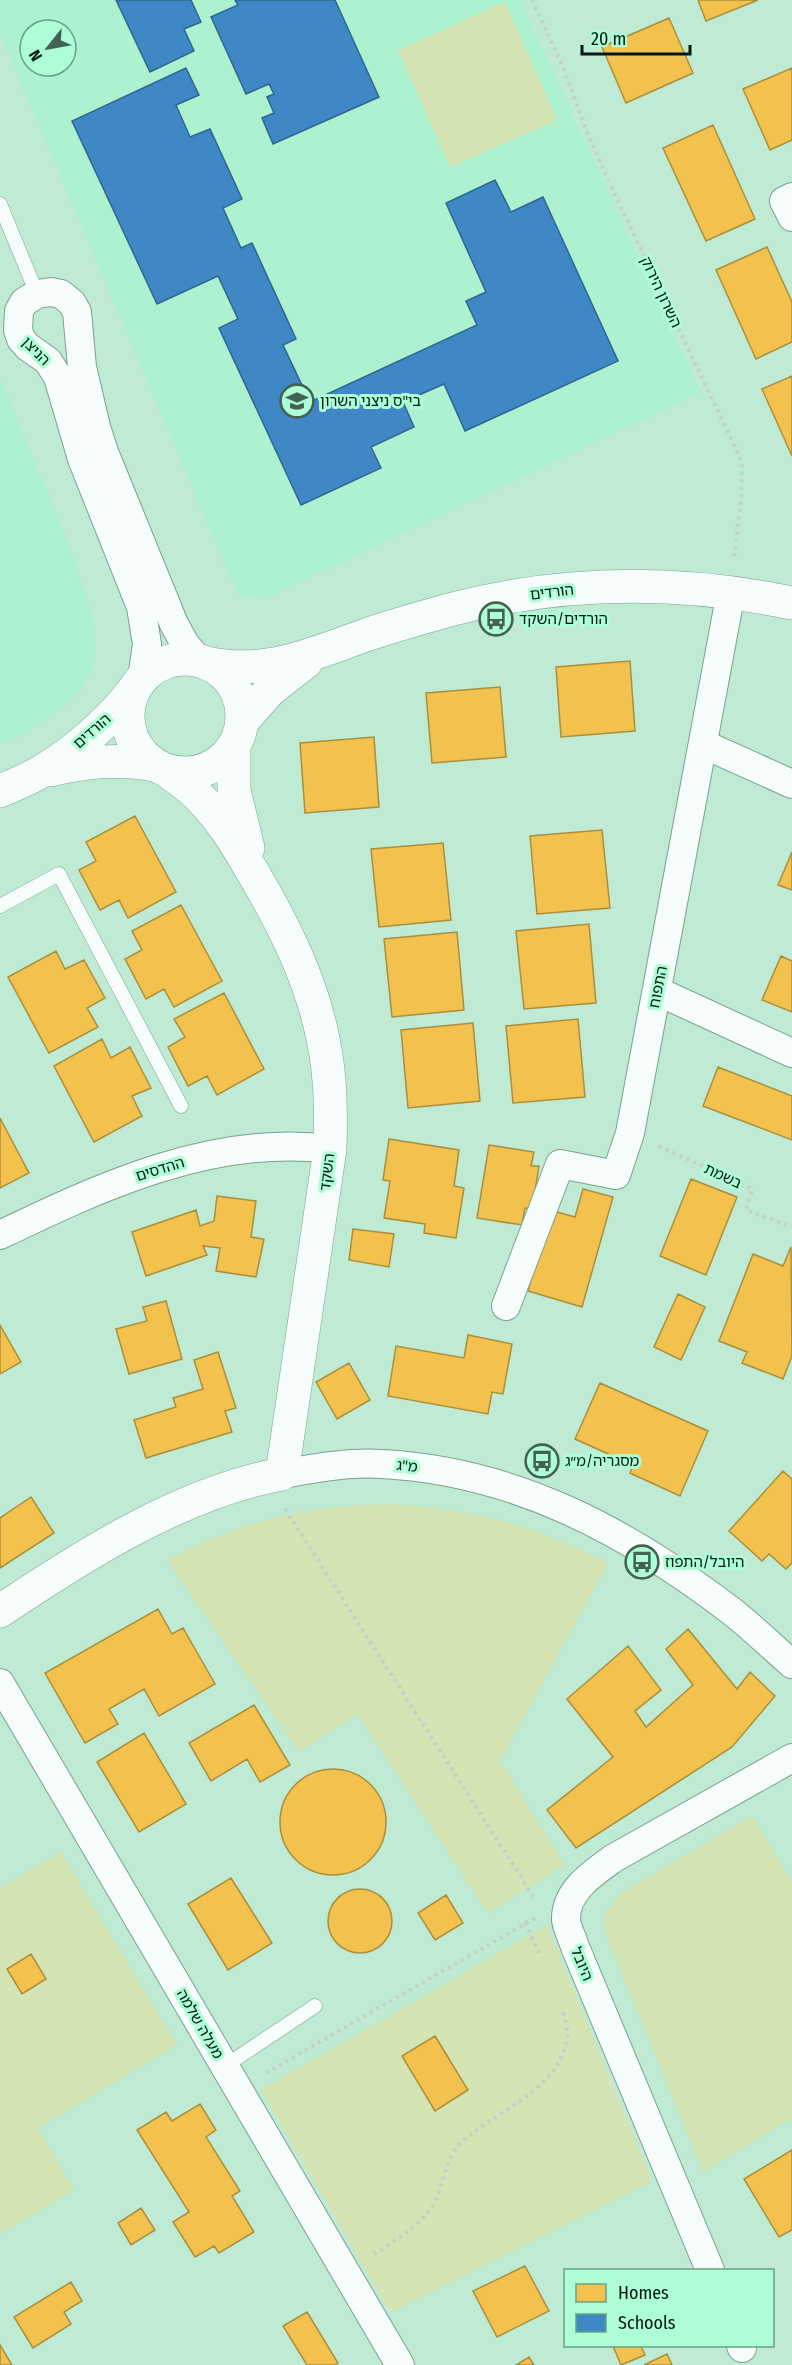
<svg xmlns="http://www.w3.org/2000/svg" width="792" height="2365" font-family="'Fira Sans Condensed','Noto Sans Hebrew',sans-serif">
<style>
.built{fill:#acf1d0;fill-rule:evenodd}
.green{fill:#d4e4b2}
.homes{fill:#f2c14e;stroke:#aa8f3b;stroke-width:1.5}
.schools{fill:#3f88c5;stroke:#2d678e;stroke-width:1.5}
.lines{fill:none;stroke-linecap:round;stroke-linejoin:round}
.service-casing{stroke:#7ca090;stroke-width:15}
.minor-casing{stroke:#7ca090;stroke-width:30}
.tertiary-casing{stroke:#7ca090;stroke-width:34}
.path{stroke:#c4d1cb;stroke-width:4;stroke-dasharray:3 4.5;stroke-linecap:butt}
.service{stroke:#f5fcf9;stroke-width:14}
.minor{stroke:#f5fcf9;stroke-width:28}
.tertiary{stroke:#f5fcf9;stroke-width:33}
.labels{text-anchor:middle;stroke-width:6;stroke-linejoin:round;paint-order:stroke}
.street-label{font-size:15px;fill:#02190f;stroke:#adfdd6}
.poi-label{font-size:15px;fill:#02190f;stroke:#adfdd6;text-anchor:start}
</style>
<rect width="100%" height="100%" fill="#bfebd5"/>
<path class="built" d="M0,0H520L701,392L264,599L238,595L0,33ZM30,30H66V66H30Z
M0,378L73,555L94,622L95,663L83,686L61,708L25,733L0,744Z"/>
<path class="green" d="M505,2L557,120L450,167L398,50Z
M388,1504C474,1509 531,1524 608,1563L500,1761L565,1865L488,1913L357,1714L299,1752L167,1560C245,1520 301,1506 388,1504Z
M752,1816L792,1882V2118L703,2172L606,1935L604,1916L619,1894Z
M61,1852L177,2045L38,2128L74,2190L0,2234V1888Z
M547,1925L652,2181L391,2313L261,2090Z"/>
<path class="homes" d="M698,0H758L706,21Z
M669,18L693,73L626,103L602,47Z
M792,68V140L770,150L743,89Z
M713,125L755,219L706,241L663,148Z
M767,247L792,302V342L756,359L716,270Z
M792,376V456L762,389Z
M630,661L635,731L561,737L556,667Z
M500,687L506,757L432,763L426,693Z
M374,737L379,807L305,813L300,743Z
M135,816L176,892L128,918L119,900L100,910L79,870L96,861L86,842Z
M602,830L610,908L537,914L530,836Z
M443,843L451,920L379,927L371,849Z
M792,852V890L778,885Z
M181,905L222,981L174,1007L164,989L146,999L125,959L142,950L132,931Z
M589,924L596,1003L524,1009L516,931Z
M457,932L464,1010L392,1017L384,939Z
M56,951L65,969L84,960L105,998L87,1008L98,1027L49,1053L8,977Z
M781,956L792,961V1012L762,1000Z
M224,993L264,1069L217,1095L207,1076L188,1086L168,1047L185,1037L174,1019Z
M578,1019L585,1097L513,1103L506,1026Z
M473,1023L480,1101L408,1108L401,1030Z
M102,1039L111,1058L130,1047L151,1088L132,1096L142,1116L94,1142L54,1066Z
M718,1067L792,1096V1140L703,1106Z
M0,1118L29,1173L0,1188Z
M389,1139L459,1150L454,1186L464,1188L456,1238L424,1233L425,1224L384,1218L390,1181L383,1180Z
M489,1145L534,1152L531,1166H539L532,1209L525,1208L522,1225L477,1218Z
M691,1179L737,1197L706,1275L660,1256Z
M583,1189L613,1197L582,1307L528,1291L550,1210L575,1217Z
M217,1196L256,1201L251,1237L264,1239L256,1277L216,1271L220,1248L203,1246L207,1255L146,1276L132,1232L196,1210L200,1226L214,1221Z
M353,1229L394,1234L389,1267L349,1260Z
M791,1247L792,1356L783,1379L742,1363L747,1352L719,1341L753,1254L783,1266Z
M678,1294L705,1307L681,1360L654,1347Z
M166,1301L182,1359L129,1374L116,1329L147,1321L143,1307Z
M0,1325L21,1362L0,1374Z
M468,1335L512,1344L503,1394L492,1392L488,1414L388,1396L396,1346L464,1358Z
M218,1352L236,1408L225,1411L232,1432L146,1458L134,1420L176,1407L173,1398L203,1389L194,1360Z
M349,1363L370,1400L337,1419L316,1382Z
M600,1383L708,1431L680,1496L630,1473L633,1465L575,1439Z
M783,1471L792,1479V1563L786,1569L769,1554L762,1561L729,1531Z
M31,1497L54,1533L0,1568V1518Z
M158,1609L172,1634L183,1628L215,1684L159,1716L144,1689L109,1709L118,1724L85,1743L45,1673Z
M688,1629L737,1689L750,1672L775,1696L732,1747L576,1848L547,1810L613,1757L567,1699L628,1646L661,1690L635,1711L646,1727L693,1685L666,1649Z
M254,1705L290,1765L260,1782L247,1759L211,1781L189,1743Z
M144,1733L186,1804L139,1832L97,1762Z
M280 1822a53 53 0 1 1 106 0a53 53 0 1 1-106 0Z
M231,1878L272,1943L228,1970L188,1904Z
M328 1921a32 32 0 1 1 64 0a32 32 0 1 1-64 0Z
M446,1895L463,1923L435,1940L418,1913Z
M31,1954L46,1979L22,1994L7,1969Z
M435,2036L468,2090L435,2111L402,2056Z
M200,2104L216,2130L206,2137L240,2191L232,2196L254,2232L219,2253L214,2246L195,2257L173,2222L189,2212L137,2130L166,2112L172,2121Z
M792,2150V2230L779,2237L744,2179Z
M141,2208L155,2230L131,2245L118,2223Z
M525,2266L549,2311L497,2337L473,2291Z
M71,2282L82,2301L64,2312L71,2324L33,2348L14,2317Z
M307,2312L338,2363L335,2365H307L283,2326Z
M0,2345L12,2365H0Z
M613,2346H641L645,2355L621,2365Z
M667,2354L672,2365H644Z
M529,2357L534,2365H516Z"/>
<path class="schools" d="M116,0H191L201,22L184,29L194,51L150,72Z
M235,0H335L379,97L273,144L262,118L274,113L267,97L274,94L269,84L246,94L211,17L238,5Z
M186,68L199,95L176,105L190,137L210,129L242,199L223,208L241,248L252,243L296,339L283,345L310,402L477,325L466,301L486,292L446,203L495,180L511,212L543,197L618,361L465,431L444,384L403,402L414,427L371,447L381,468L301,505L219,328L238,319L218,276L157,304L72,121Z"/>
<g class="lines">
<defs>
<path id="service" d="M0,204L37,294
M0,906L59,874L181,1106
M225,2066L315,2006"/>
<path id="minor" d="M792,197L784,201L792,217
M142,679L147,644L141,607L82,459L58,377L48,361L28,347L21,339L18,330L19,311L24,302L37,294L51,292L61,294L72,303L77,312L82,367L96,427L104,452L174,624L185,644L199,661
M703,744L792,784
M657,991L792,1053
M0,1235C102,1186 214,1134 330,1149
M506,1306L560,1164L616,1175L630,1133L731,592
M282,1474C315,1468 349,1462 382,1464C515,1471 626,1531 730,1610C752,1627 771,1646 792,1664
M0,1683L400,2365
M710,2270L575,1947C573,1939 567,1929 566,1920C565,1891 593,1873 614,1858L792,1758
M741,2346L742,2348"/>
<path id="tertiary" d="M128 716a57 57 0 1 1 114 0a57 57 0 1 1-114 0Z
M207,663C266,676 312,654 366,635C395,625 424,617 453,609C565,580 680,580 792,603
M242,722L270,690L306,662
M234,746V790L248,848
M50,770C85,762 118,758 154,765
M0,791C14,785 29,779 42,771C75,752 113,718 135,688
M0,1611C84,1555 182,1492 282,1474L330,1149C331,1114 331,1079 324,1044C313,983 284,925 252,871C237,846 223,821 202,800C192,788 179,780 167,771"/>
</defs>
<use href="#service" class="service-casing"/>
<use href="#minor" class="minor-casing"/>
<use href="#tertiary" class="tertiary-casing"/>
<path class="path" d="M532,0L563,67L586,130L609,182L742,462L741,501L734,559
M659,1146L752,1189L746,1210L792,1227
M285,1509L535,1899
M525,1923L541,1957
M266,2073L535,1918
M374,2254C396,2239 423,2226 435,2201C444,2183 445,2161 458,2146C492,2110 558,2094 567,2039C569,2030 564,2017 562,2008"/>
<use href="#service" class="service"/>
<use href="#minor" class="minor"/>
<use href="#tertiary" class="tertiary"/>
</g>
<defs>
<symbol id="school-ring" viewBox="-11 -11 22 22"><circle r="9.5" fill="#adfdd6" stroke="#446254" stroke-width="1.5"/><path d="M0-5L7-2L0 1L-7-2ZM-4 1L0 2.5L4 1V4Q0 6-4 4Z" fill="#446254"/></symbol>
<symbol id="bus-ring" viewBox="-11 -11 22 22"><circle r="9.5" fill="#adfdd6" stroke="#446254" stroke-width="1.5"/><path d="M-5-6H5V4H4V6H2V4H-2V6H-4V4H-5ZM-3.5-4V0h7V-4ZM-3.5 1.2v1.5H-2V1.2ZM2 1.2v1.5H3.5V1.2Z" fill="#446254"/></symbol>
</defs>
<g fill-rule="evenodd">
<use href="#school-ring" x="278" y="382" width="38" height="38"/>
<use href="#bus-ring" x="477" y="600" width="38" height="38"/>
<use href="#bus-ring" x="523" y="1442" width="38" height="38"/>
<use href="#bus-ring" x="623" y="1543" width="38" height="38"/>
</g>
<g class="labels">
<g class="street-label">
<text transform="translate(661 292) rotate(65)" y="5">השרון הירוק</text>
<text transform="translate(36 351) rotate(45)" y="5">הניצן</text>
<text transform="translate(552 592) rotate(-7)" y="5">הורדים</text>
<text transform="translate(92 731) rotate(-41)" y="5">הורדים</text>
<text transform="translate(658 987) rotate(-79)" y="5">התפוח</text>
<text transform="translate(160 1169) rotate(-17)" y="5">ההדסים</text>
<text transform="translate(327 1172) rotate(-83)" y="5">השקד</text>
<text transform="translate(723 1176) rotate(25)" y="5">בשמת</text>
<text transform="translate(407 1466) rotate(6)" y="5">מ"ג</text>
<text transform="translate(582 1964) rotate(68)" y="5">היובל</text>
<text transform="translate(200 2024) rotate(60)" y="5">מעלה שלמה</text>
</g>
<g class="poi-label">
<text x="320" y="406">בי"ס ניצני השרון</text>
<text x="519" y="624">הורדים/השקד</text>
<text x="565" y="1466">מסגריה/מ״ג</text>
<text x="665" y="1567">היובל/התפוז</text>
</g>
</g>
<rect x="564" y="2269" width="210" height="78" fill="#adfdd6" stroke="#69a286" stroke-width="1.5"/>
<rect x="576" y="2284" width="30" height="18" fill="#f2c14e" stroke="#69a286" stroke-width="1.5"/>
<text x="618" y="2299" font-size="18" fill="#02190f">Homes</text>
<rect x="576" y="2314" width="30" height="18" fill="#3f88c5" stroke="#69a286" stroke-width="1.5"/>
<text x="618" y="2329" font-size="18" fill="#02190f">Schools</text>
<g transform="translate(48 48) rotate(239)"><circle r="28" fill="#adfdd6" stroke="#69a286" stroke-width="1.5"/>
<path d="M0-4.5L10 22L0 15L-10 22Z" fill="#446254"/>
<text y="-9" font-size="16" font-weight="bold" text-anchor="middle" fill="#02190f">N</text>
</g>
<path d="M582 45v9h108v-9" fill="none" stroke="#02190f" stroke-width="3"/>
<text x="591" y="45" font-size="18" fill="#02190f" stroke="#adfdd6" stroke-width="4.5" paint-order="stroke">20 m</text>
</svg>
